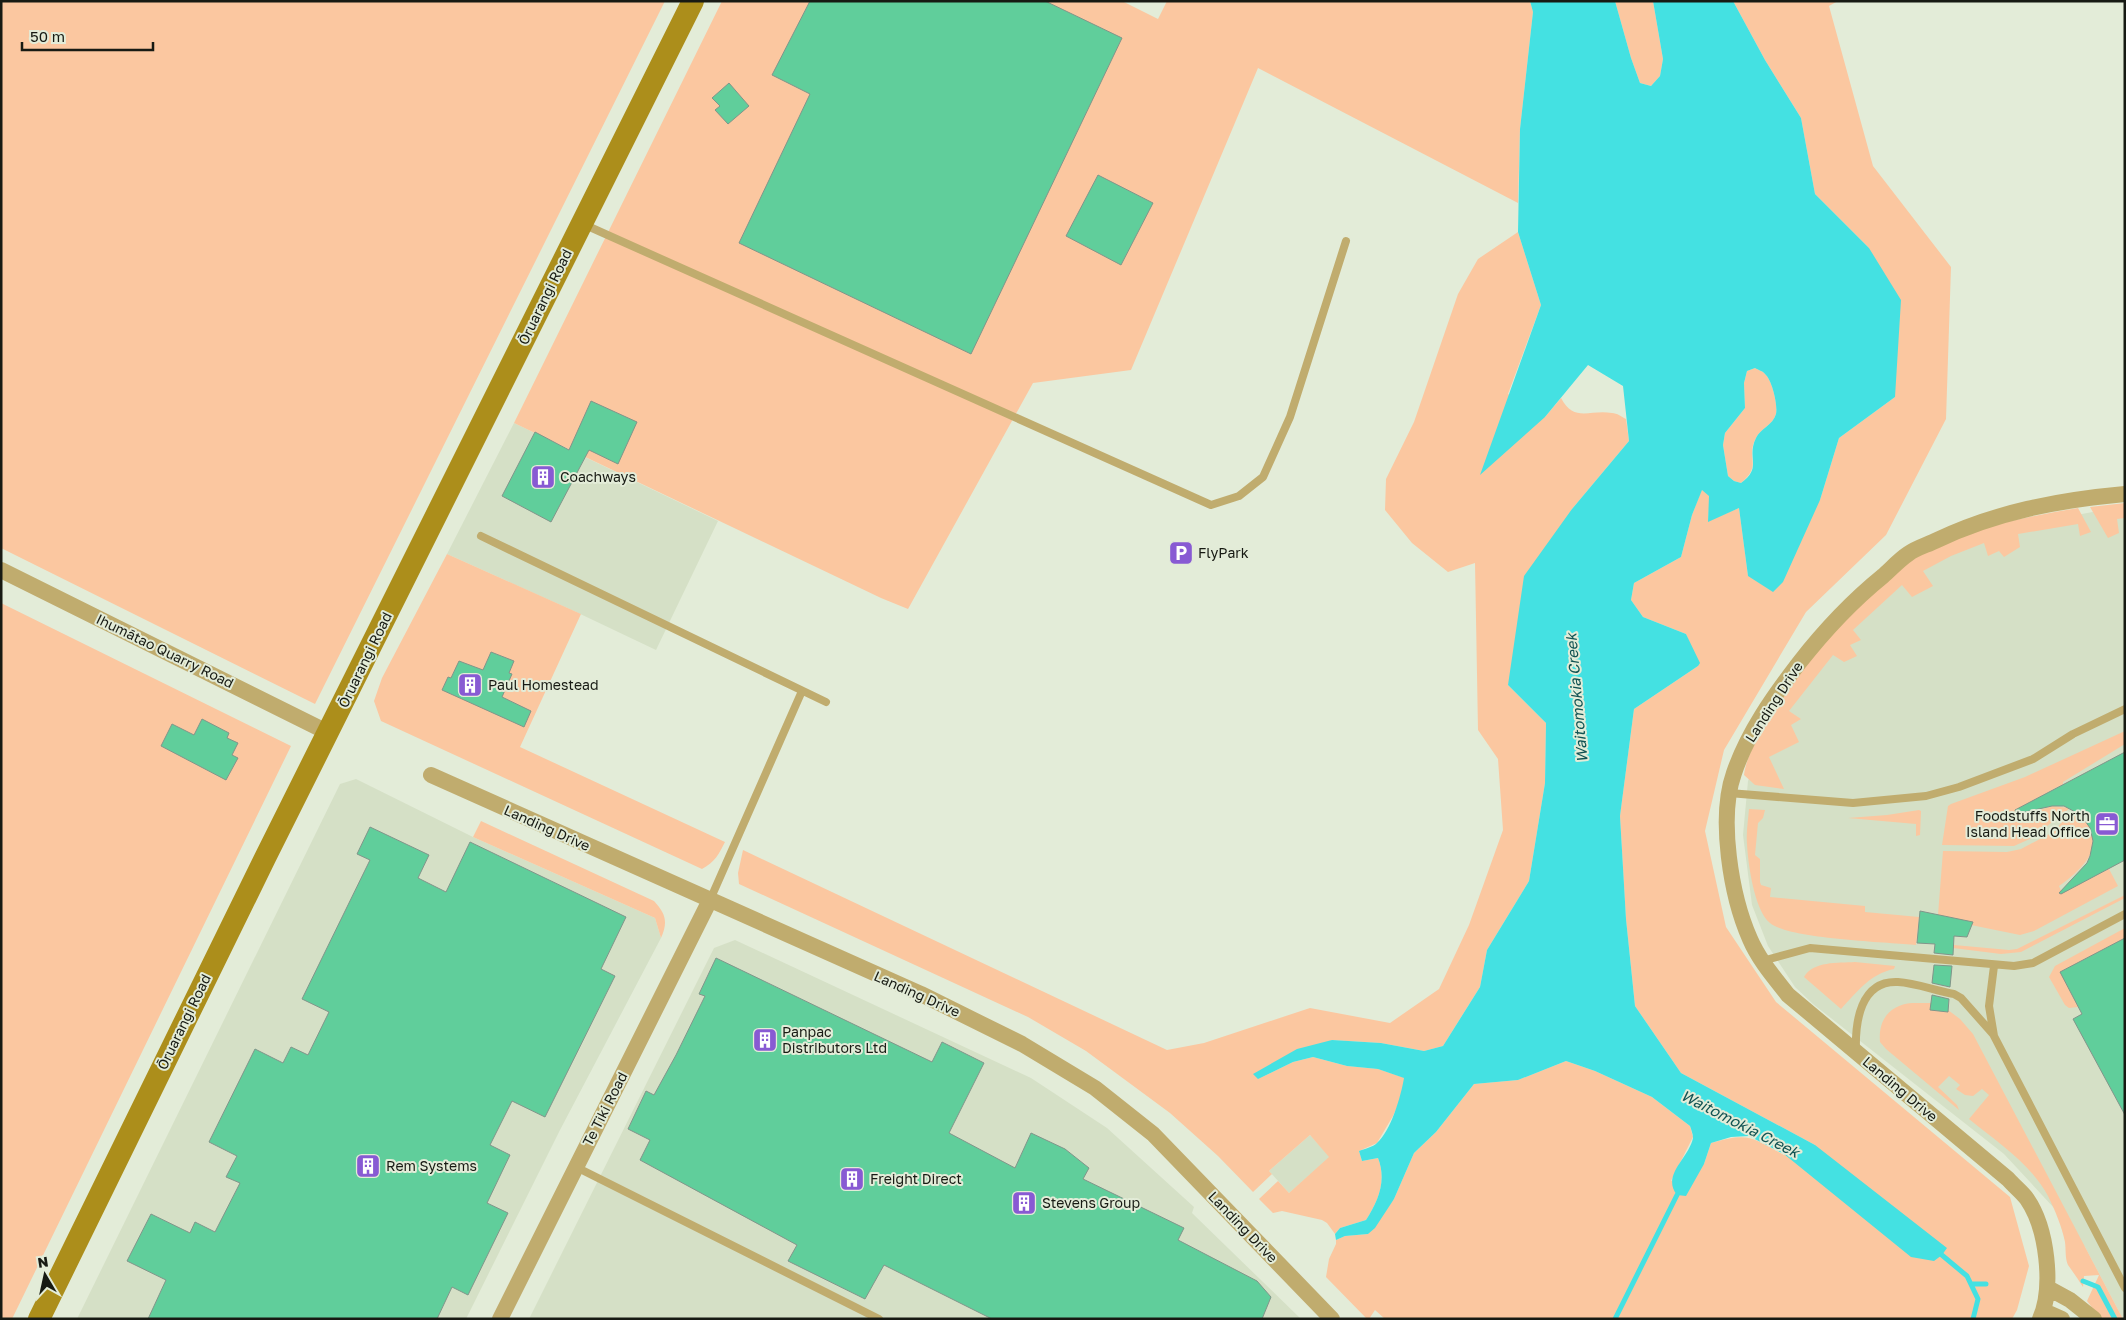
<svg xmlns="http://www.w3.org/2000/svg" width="2126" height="1320" font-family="'Golos Text',sans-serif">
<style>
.built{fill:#d5e0c6}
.green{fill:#fbc7a0}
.water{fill:#44e1e2;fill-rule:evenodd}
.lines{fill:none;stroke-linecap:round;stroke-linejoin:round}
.stream{stroke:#44e1e2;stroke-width:5}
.building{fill:#60ce9b;stroke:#81958a}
.lane{stroke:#c0ac6e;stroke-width:8}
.street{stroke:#c0ac6e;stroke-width:16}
.secondary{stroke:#ac8e1b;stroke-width:22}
.labels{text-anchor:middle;stroke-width:4;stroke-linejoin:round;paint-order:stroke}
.street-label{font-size:14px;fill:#171a13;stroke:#e3ecd8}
.poi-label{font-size:14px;fill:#171a13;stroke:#e3ecd8;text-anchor:start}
.water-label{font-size:15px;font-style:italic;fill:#115353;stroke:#e3ecd8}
</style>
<rect width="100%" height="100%" fill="#e3ecd8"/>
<path class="built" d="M514,423L718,521L656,650L574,611L447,554Z
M2125,506V1319H2123L2085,1247L2055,1209L2004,1154L1813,1004L1795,987L1768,946L1752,905L1743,835L1748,781L1774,717L1893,580L1995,530Z
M356,779L473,837L655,918L661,938L560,1130L466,1319H77L340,784Z
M735,940L1031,1078L1107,1128L1194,1207L1192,1213L1301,1319H529L714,948Z
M1310,1135L1330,1157L1289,1193L1269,1171Z"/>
<path class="green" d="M1,1H665L315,704L1,548Z
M722,1H1122L1158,19L1167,1H1530L1533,12L1520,129L1518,203L1258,68L1131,370L1033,383L908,609L881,598L514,423Z
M1615,1H1653L1663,59L1660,76L1651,86L1640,83L1631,58Z
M1733,1H1838L1829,6L1873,166L1951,267L1946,419L1886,535L1806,612L1724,750L1705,831L1726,927L1776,1002L2010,1197L2029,1266L2017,1310L2012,1319H1385L1375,1310L1369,1319H1367L1326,1277L1329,1259L1336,1244V1240L1345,1236L1368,1234L1394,1199L1414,1153L1436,1132L1474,1084L1518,1080L1566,1061L1595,1071L1652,1097L1690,1126L1693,1137L1671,1181L1704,1164L1711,1143C1749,1132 1751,1137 1784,1155L1815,1145L1681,1073L1635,1006L1626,919L1620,816L1634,709L1698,666L1686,634L1643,617L1631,600L1634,583L1681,557L1692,515L1702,489L1710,496L1708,521L1739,508L1748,576L1820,500L1839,438L1895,397L1869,248L1815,194L1801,118L1765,60Z
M1518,232L1541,305L1508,394L1545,417L1561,398C1574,423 1590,409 1612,413C1617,413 1622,417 1626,419L1629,441L1572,509L1508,685L1546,723L1545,783L1529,881L1487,950L1480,987L1443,1046L1424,1051L1381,1043L1332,1040L1258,1079L1293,1062L1313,1057L1347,1066L1378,1069L1405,1078L1401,1098L1393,1116L1377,1143L1359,1151L1362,1161L1378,1158C1387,1181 1378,1201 1366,1220L1340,1228L1335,1234L1327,1223L1322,1220L1282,1211L1273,1213L1259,1199L1278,1181L1289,1193L1329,1157L1310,1135L1269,1171L1272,1174L1253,1192L1218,1156L1170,1113L1086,1051L1028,1017L739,884L738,873L743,850L1167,1050L1204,1043L1310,1008L1390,1023L1439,989L1469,925L1503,830L1498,759L1478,730L1475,563L1448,572L1412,543L1385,510L1386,479L1414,422L1458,294L1478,259Z
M1755,368C1758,370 1763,371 1765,374C1772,380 1778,405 1776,414C1773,425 1760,429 1756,438C1745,459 1763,465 1741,483L1734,481L1728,476L1723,445L1725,433L1745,408L1744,383L1747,371Z
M2125,503V518L2117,519L2119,533L2108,538L2090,507Z
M2078,508L2091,532L2080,536L2078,524L2018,534L2020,547L2004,557L1999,551L1988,556L1984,543L1951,556L1923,571L1933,586L1912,597L1902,585L1853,630L1861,640L1850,645L1857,656L1844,662L1833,655L1789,711L1801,719L1791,725L1799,742L1769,757L1784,789L1755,785L1744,775C1747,747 1779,701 1796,678C1836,626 1881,570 1943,543C1986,524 2032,516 2078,508Z
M447,554L581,614L520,747L725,842C719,854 715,862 702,869L381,721L374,701L382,678Z
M1,603L291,746L12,1319H1Z
M2125,731V744L2063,782V784L2017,809L2022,816L2052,806L2070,808L2032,838L2014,846L1942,845L1948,806L1951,804L2025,777Z
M1749,809L1765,810L1763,818L1758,823L1755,855L1760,859V882L1761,885L1771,888L1770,897L1865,906V912L1919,917L1916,945C1887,942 1789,939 1770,923C1754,910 1748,863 1747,844C1746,833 1748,821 1749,809Z
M1919,810L1921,811L1920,835L1916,836V824L1848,818L1887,815Z
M2077,811C2112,839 2086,867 2059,886L2062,893L2109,869L2118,886L2034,931L2020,935L1971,925L1972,922L1938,915L1943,851L2007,852L2021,849L2055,831L2061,823Z
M481,821L654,901C666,914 668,922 661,938L655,918L473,837Z
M2125,895V898L2021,952L2001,954L1953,948L1954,945L2009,950L2017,949Z
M2125,928V938L2060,972L2078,1007L2069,1008L2065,1005L2049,977L2055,966Z
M1855,962L1895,966L1894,969C1870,974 1857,992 1841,1009L1804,977C1813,961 1838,963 1855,962Z
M1912,1003H1931V1010L1947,1012L1948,1010L1960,1019L1973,1034L2123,1319H2101L2087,1301L2099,1275L2084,1276L2083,1287C2078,1279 2073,1272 2068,1265C2065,1259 2066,1249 2065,1242C2062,1227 2055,1210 2048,1196C2031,1164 1996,1141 1969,1119L1989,1095L1982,1089L1973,1096L1965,1095L1956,1089L1960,1085L1949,1076L1938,1087L1957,1105L1959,1110L1886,1049L1880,1042C1878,1019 1890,1005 1912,1003Z"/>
<path class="water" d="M1530,1H1615L1631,58L1640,83L1651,86L1660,76L1663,59L1653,1H1733L1765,60L1801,118L1815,194L1869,248L1901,300L1895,397L1839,438L1820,500L1783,582L1773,592L1748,576L1739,508L1708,522L1709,496L1702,490L1692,515L1681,557L1634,583L1631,600L1643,617L1686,634L1700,663L1698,666L1634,709L1620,816L1626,919L1635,1006L1681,1073L1815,1145L1947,1248L1942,1255L1934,1261L1911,1257L1784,1154L1749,1136L1731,1137L1711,1143L1704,1164L1686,1196L1677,1195C1661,1175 1689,1158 1693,1138C1693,1134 1691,1129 1690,1126L1652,1097L1595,1071L1566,1061L1518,1080L1474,1084L1436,1132L1414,1153L1394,1199L1375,1228L1368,1234L1345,1236L1336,1240L1335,1234L1340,1228L1366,1220C1378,1201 1387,1181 1378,1158L1362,1161L1359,1151C1364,1149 1373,1147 1377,1143C1391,1131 1401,1096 1404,1078L1378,1069L1347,1066L1313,1057L1293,1062L1258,1079L1253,1074L1297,1049L1332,1040L1381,1043L1424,1051L1443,1046L1480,987L1487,950L1529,881L1545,783L1546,723L1508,685L1524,576L1572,509L1629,441L1623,386L1588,365L1545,417L1480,475L1541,305L1518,232L1520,129L1533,12ZM1755,368C1758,370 1763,371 1765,374C1772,380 1778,405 1776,414C1773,425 1760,429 1756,438C1746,458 1763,467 1741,483L1734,481L1728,476L1723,445L1725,433L1745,408L1744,383L1747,371Z"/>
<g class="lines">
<path class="stream" d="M1937,1251L1967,1276L1978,1299L1973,1319
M2083,1281L2098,1287L2115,1319
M1971,1284H1986
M1615,1319L1677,1195"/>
</g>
<path class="building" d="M810,1H1045L1122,38L971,354L739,243L810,94L772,75Z
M729,83L749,106L728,124L715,110L720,106L712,98Z
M1098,175L1153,203L1121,265L1066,236Z
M591,401L637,422L618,464L589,450L551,522L502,496L535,432L569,450Z
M491,652L514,661L509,673L512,674L502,697L531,711L524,727L442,690L448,677L451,678L459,661L483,670Z
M202,719L229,733L227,738L238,743L232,755L238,758L226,780L161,746L172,724L194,735Z
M2125,752V860L2061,894L2059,893L2087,863L2090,856L2093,841L2090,828L2081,815L2064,806H2052L2016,814L2015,810Z
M370,827L429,855L418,878L446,892L470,842L626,917L601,969L615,976L545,1117L512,1101L490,1145L510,1155L487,1203L508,1213L468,1295L452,1287L437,1319H148L166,1280L127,1261L151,1214L190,1233L195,1222L215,1232L240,1183L226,1177L237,1156L209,1142L255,1049L283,1063L291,1047L308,1055L329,1012L302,999L370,860L357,854Z
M1920,911L1973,922L1967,937L1954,936L1953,955L1934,953L1935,944L1917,943Z
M2125,938V1115L2073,1019L2082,1014L2060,972Z
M716,958L932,1062L942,1042L984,1063L949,1133L1015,1168L1031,1133L1065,1149L1089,1168L1083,1179L1184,1228L1178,1240L1257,1281L1271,1297L1262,1319H992L884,1265L865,1299L788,1261L797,1245L640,1160L650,1140L628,1129L646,1091L654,1095L676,1055L705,996L699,994Z
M1934,965L1952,966L1950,987L1932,983Z
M1932,995L1949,999L1948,1012L1930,1010Z"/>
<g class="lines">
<path class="lane" d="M583,224L1211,505L1239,496L1263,477L1290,417L1346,241
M481,536L826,702
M1729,793L1853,803L1926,796L1959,787L2033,759L2073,734L2125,709
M710,900L802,691
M1762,961L1810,948L2014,966L2033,963L2125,914
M1994,966L1989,1006L1994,1036L2125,1288
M1856,1051C1855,1023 1860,980 1898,982C1916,983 1936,991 1954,994L1961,998L1993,1034
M576,1167L879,1319"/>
<path class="street" d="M1,570L329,733
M431,775L921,994L1022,1044L1095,1088L1153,1134L1332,1319
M2048,1288L2070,1300L2094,1319
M2044,1311L2062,1319
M500,1319L710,900
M2040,1319C2054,1287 2047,1228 2027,1199C2022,1192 2014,1186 2008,1179L1788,995C1774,977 1759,960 1750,939C1731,896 1718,818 1734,773C1748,732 1773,697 1799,663C1824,631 1851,602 1883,576C1891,569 1899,560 1908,554C1916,548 1927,545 1935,541C1995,512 2059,500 2125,494"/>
<path class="secondary" d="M39,1319L265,858L693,1"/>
</g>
<defs>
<symbol id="building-square" viewBox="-11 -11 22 22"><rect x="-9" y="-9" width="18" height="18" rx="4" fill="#885ad3" stroke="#e3ecd8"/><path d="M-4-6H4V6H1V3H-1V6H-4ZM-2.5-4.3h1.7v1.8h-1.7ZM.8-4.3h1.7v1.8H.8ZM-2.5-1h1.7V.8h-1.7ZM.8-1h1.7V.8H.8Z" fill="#fff"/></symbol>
<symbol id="parking-square" viewBox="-11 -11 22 22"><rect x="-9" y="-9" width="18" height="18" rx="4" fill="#885ad3" stroke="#e3ecd8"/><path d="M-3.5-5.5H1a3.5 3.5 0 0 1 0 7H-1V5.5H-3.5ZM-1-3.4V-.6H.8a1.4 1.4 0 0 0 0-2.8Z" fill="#fff"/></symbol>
<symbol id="office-square" viewBox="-11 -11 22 22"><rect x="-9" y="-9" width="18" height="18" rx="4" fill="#885ad3" stroke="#e3ecd8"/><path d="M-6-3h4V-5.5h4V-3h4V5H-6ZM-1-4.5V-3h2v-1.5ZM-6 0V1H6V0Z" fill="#fff"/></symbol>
</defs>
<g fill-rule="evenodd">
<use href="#building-square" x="529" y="463" width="28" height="28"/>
<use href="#parking-square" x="1167" y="539" width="28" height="28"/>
<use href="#building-square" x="456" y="671" width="28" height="28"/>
<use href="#office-square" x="2093" y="810" width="28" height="28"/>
<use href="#building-square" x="751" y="1026" width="28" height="28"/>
<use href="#building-square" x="354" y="1152" width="28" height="28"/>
<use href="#building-square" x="838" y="1165" width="28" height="28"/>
<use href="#building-square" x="1010" y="1189" width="28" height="28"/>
</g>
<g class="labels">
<g class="street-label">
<text transform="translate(545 297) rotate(-64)" y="5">Ōruarangi Road</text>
<text transform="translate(165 651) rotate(26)" y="5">Ihumātao Quarry Road</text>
<text transform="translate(365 660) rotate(-64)" y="5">Ōruarangi Road</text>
<text transform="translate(1774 702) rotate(-57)" y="5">Landing Drive</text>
<text transform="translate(547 828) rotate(24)" y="5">Landing Drive</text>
<text transform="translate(917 994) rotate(24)" y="5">Landing Drive</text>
<text transform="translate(184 1022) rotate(-64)" y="5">Ōruarangi Road</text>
<text transform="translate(1900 1089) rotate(40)" y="5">Landing Drive</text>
<text transform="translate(605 1109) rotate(-63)" y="5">Te Tiki Road</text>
<text transform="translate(1243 1227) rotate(46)" y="5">Landing Drive</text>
</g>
<g class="poi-label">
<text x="560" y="482">Coachways</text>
<text x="1198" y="558">FlyPark</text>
<text x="488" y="690">Paul Homestead</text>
<text x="2090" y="821" text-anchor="end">Foodstuffs North<tspan x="2090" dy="16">Island Head Office</tspan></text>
<text x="782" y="1037">Panpac<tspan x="782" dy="16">Distributors Ltd</tspan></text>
<text x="386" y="1171">Rem Systems</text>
<text x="870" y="1184">Freight Direct</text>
<text x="1042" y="1208">Stevens Group</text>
</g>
<g class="water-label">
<text transform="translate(1577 698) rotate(-95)" y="5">Waitomokia Creek</text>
<text transform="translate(1740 1124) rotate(27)" y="5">Waitomokia Creek</text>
</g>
</g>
<rect width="2126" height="1320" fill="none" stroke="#171a13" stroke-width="5"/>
<g transform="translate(45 1275) rotate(351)" stroke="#e3ecd8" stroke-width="4" paint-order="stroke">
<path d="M0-4L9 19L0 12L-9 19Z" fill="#171a13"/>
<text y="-8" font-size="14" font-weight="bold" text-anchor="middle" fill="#171a13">N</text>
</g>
<path d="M22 42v8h131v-8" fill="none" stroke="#171a13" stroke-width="2.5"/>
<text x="30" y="42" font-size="15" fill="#171a13" stroke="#e3ecd8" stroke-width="4" paint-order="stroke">50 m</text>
</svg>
